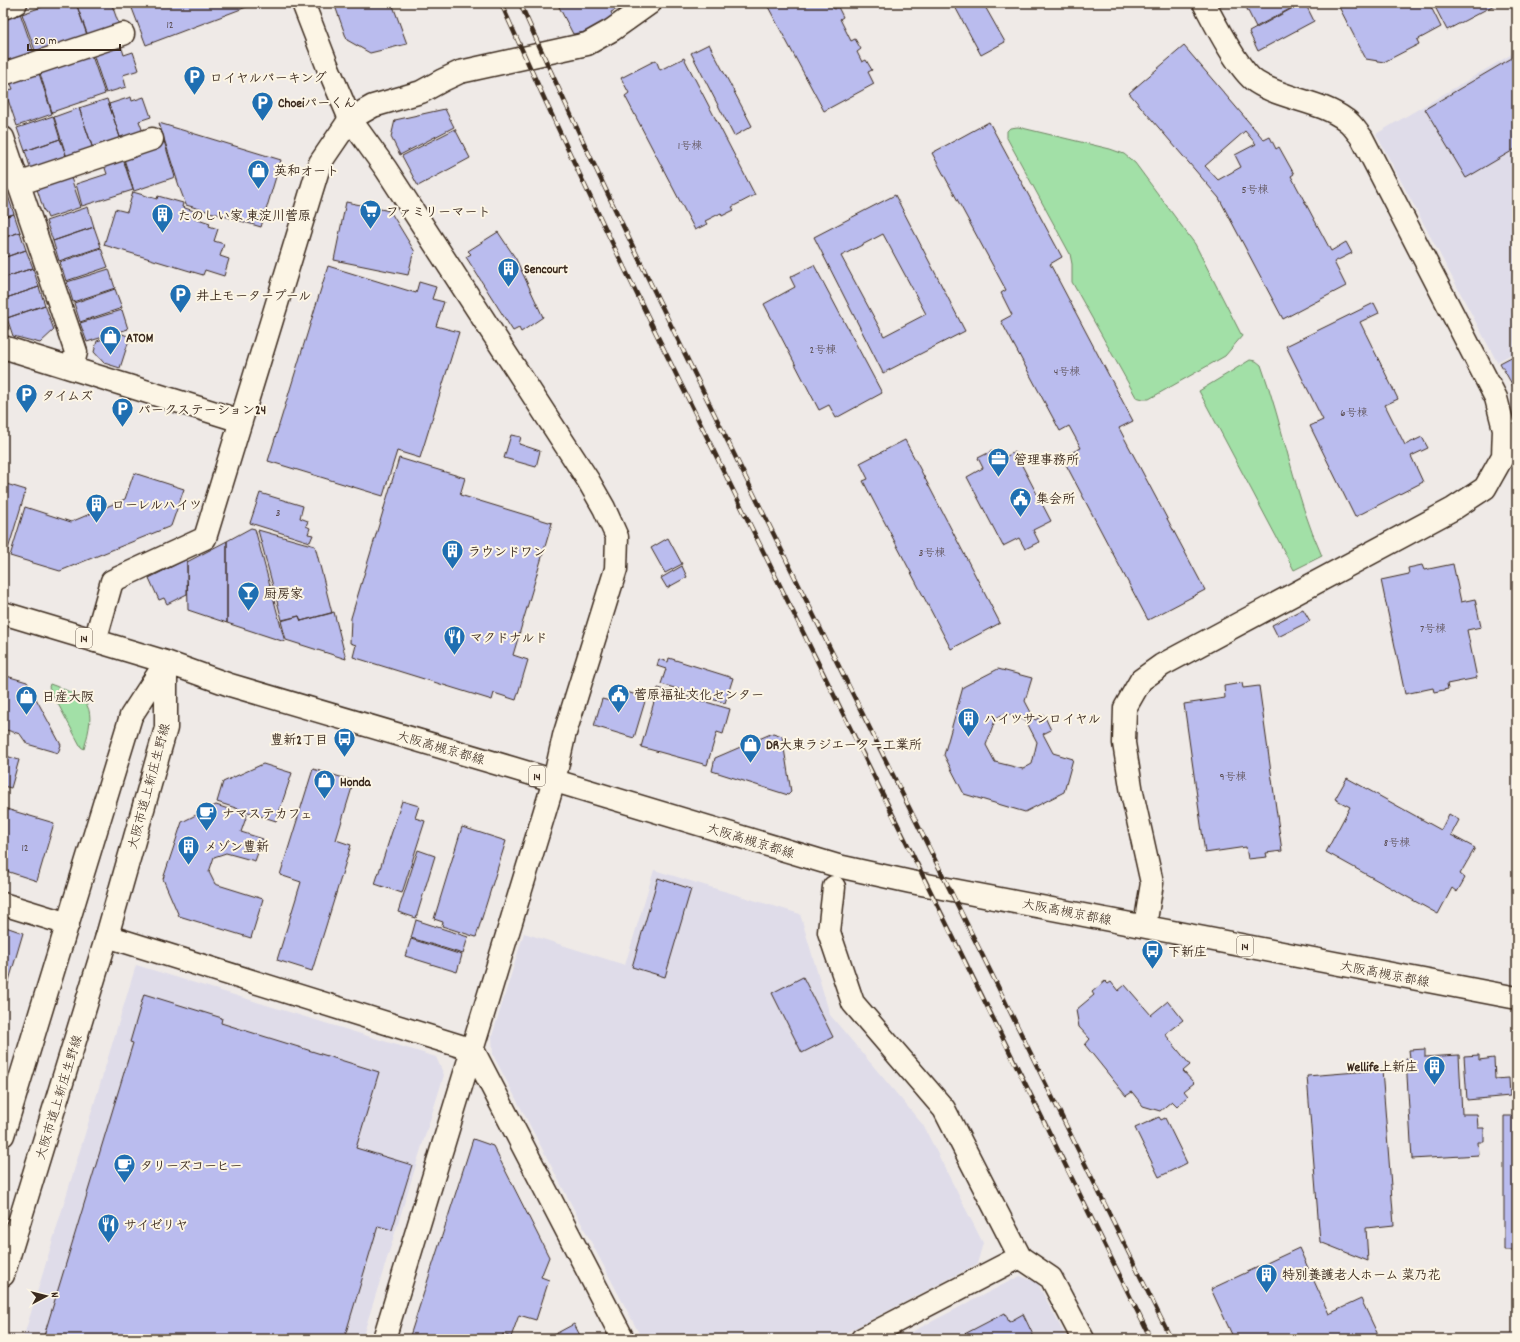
<svg xmlns="http://www.w3.org/2000/svg" width="1520" height="1342" font-family="Dekko,'Klee One',sans-serif">
<style>
.built{fill:#dfdce9}
.green{fill:#a2e0a7;stroke:#6e8562}
.building{fill:#babcee;stroke:#3b2a1e;fill-rule:evenodd}
.lines{fill:none;stroke-linecap:round;stroke-linejoin:round}
.street-casing{stroke:#3b2a1e;stroke-width:25}
.secondary-casing{stroke:#3b2a1e;stroke-width:25}
.primary-casing{stroke:#3b2a1e;stroke-width:25}
.street{stroke:#fcf5e5;stroke-width:22}
.secondary{stroke:#fcf5e5;stroke-width:22}
.primary{stroke:#fcf5e5;stroke-width:22}
.rail-casing{stroke:#3b2a1e;stroke-width:4.5}
.rail{stroke:#fcf5e5;stroke-width:3;stroke-dasharray:9;stroke-linecap:butt}
.labels{text-anchor:middle;stroke-width:4;stroke-linejoin:round;paint-order:stroke}
.number-label{font-size:11px;fill:#5b4e52}
.shield{fill:#fcf5e5;stroke:#75675a;stroke-width:1}
.shield-label{font-size:12px;font-weight:bold;fill:#3b2a1e}
.poi-label{font-size:13px;font-weight:bold;fill:#3b2a1e;stroke:#fcf5e5;text-anchor:start}
.street-label{font-size:13px;fill:#3b2a1e;stroke:#fcf5e5}
</style>
<rect width="100%" height="100%" fill="#efeae7"/>
<filter id="ink" filterUnits="userSpaceOnUse"><feTurbulence type="fractalNoise" baseFrequency=".025" numOctaves="2"/><feDisplacementMap in="SourceGraphic" scale="8" xChannelSelector="R" yChannelSelector="G"/><feConvolveMatrix kernelMatrix="1 2 1 2 8 2 1 2 1" color-interpolation-filters="sRGB"/></filter>
<g filter="url(#ink)">
<path class="built" d="M1517,51V351L1497,362L1376,134Z
M654,870L800,914L830,1015L923,1125L983,1243L977,1264L834,1339H642L493,1055L492,1036L524,933L625,965Z
M136,965L436,1057L444,1075L362,1339H23Z
M1020,1276L1037,1282L1067,1339H898Z"/>
<path class="green" d="M1018,127L1110,149L1124,154L1135,163L1195,244L1242,336L1225,356L1149,399H1143L1136,397L1072,282V264L1070,254L1007,138V131L1010,128Z
M1250,360L1256,361L1261,365C1284,428 1294,495 1322,556L1294,570L1199,391Z
M50,684C92,699 96,706 84,749L81,747L49,687Z"/>
<path class="building" d="M53,3H76L87,35L36,53L22,14Z
M76,3H115L112,5L119,25L88,36Z
M130,3H257L146,45Z
M334,3H392L407,44L370,53L347,40Z
M557,3H629L611,12L614,19L586,32L573,34Z
M766,3H831L834,9L838,7L843,17L840,19L851,41L855,39L861,49L857,52L862,62L866,60L872,70L868,72L874,84L824,111Z
M953,3H983L1005,42L981,55Z
M1254,3H1301L1256,27L1246,7Z
M1302,3H1305L1314,21L1258,51L1249,32Z
M1337,3H1429L1441,27L1417,40L1419,44L1384,62L1366,59Z
M1433,3H1498L1447,30Z
M20,13L35,56L3,67V19Z
M120,42L124,55L133,52L139,70L123,75L126,87L106,93L92,51Z
M709,44L752,126L734,136L691,53Z
M1184,46L1264,140L1270,137L1276,149L1279,147L1294,174L1291,176L1331,251L1346,242L1352,253L1334,262L1346,286L1283,319L1219,198L1129,93ZM1245,131L1256,144L1235,155L1241,167L1218,180L1205,166Z
M90,50L105,94L52,112L38,67Z
M1517,55V148L1466,178L1425,109Z
M684,58L755,195L732,207L734,210L722,216L721,213L705,221L707,224L695,230L625,96L629,93L621,78L656,60L660,70Z
M37,67L52,114L17,126L5,91L13,89L8,77Z
M131,97L132,101L144,97L151,117L139,121L143,132L121,140L109,104Z
M107,99L122,143L94,152L79,108Z
M79,108L94,152L68,161L54,117Z
M445,109L454,127L400,155L391,137L395,120Z
M53,116L60,139L25,151L17,128Z
M989,122L1062,257L1050,264L1133,421L1119,428L1205,590L1148,620L1062,457L1081,448L1069,426L1060,431L1001,321L1012,315L1001,293L1006,290L932,153Z
M159,123L281,160L261,227L186,205L180,189Z
M455,129L470,158L418,186L402,156Z
M60,139L68,161L32,173L25,151Z
M164,141L175,177L134,191L124,159L125,154Z
M123,159L133,190L82,206L76,184L107,174L104,165Z
M70,175L81,207L48,218L45,211H44L36,186Z
M3,181L8,196L3,197Z
M133,192L157,199L158,196L183,203L182,207L194,211L192,217L210,223L209,226L218,229L214,241L224,244L220,256L229,259L224,276L205,270L203,275L104,245L115,209L127,212Z
M895,195L965,331L883,373L814,237ZM883,234L926,314L884,336L841,256Z
M8,196L14,214L3,217V197Z
M346,202L390,211L415,252L413,254L408,275L334,260Z
M88,207L94,227L53,241L46,221Z
M14,214L20,232L3,238V217Z
M94,227L101,247L59,261L53,241Z
M20,232L26,250L3,258V238Z
M498,232L516,259L543,317L521,332L519,328L513,331L466,257L471,254L468,251Z
M101,248L108,267L66,281L60,262Z
M26,250L33,268L3,278V258Z
M814,265L882,393L836,418L829,405L819,410L764,304L795,287L790,277Z
M328,266L416,293L419,282L436,287L432,299L444,302L436,326L459,332L420,458L397,451L383,496L268,461Z
M33,268L39,287L3,299V278Z
M109,269L115,288L73,302L67,282Z
M39,287L45,305L7,318L3,305V299Z
M115,289L122,308L80,322L74,303Z
M1374,303L1379,313L1360,322L1398,399L1385,405L1405,445L1422,437L1428,448L1411,456L1423,482L1355,517L1310,426L1323,420L1286,346Z
M45,305L54,330L40,343L13,336L7,318Z
M122,310L128,329L87,342L80,323Z
M3,312L9,329L3,331Z
M120,333L130,337L120,368L104,363L94,352L97,341Z
M1517,354V393L1500,363Z
M511,435L521,437L519,444L540,451L536,467L504,458Z
M905,440L1000,623L951,649L863,481L868,479L860,463Z
M992,451L997,461L1015,452L1051,521L1033,530L1039,542L1025,549L1019,538L1003,546L967,477L983,468L978,458Z
M399,458L465,478L460,495L552,523L513,655L528,660L516,700L494,693L492,700L353,657L356,645L350,643L351,618Z
M134,473L184,489L171,526L60,571L10,556L25,507L71,522L125,499Z
M3,483L26,490L6,556L3,555Z
M260,493L303,506L300,518L308,521L306,526L310,528L308,534L313,535L310,542L250,523Z
M251,528L255,529L285,642L227,623V541Z
M258,530L315,546L332,613L301,621L299,616L282,620Z
M668,538L682,564L665,573L651,548Z
M227,541V623L188,610L187,562Z
M187,559V594L167,604L164,598L159,600L149,578Z
M1453,564L1461,602L1475,599L1481,627L1467,630L1477,678L1447,684L1448,689L1434,692L1433,688L1405,694L1381,580L1409,574L1408,568L1422,565L1424,570Z
M682,566L687,577L667,588L661,578Z
M1303,609L1310,621L1278,637L1272,625Z
M334,612L346,659L286,640L281,621L299,616L301,621Z
M669,658L733,678L725,703L661,684L666,669L657,666L659,659L668,662Z
M998,669L1032,678L1025,701L1035,720L1044,715L1051,730L1043,734L1053,753L1073,759L1064,792L1025,812L964,794L944,755L963,687ZM1005,713L1026,721L1037,742L1032,764L1023,769L995,762L986,745L996,718Z
M3,675L27,682L61,745L58,753L27,744L20,734L3,729Z
M1242,683L1243,688L1259,686L1282,851L1266,853L1267,857L1248,859L1246,847L1205,853L1184,704L1225,698L1224,686Z
M614,688L646,698L634,738L594,726L602,699L610,701Z
M658,688L730,709L723,734L717,732L707,765L641,747Z
M773,733L782,736L791,792L788,795L712,771L715,758Z
M3,749L4,750L3,755L19,760L11,788L3,786Z
M263,764L292,773L276,821L217,802L223,782Z
M313,769L354,781L336,840L351,845L312,971L277,960L301,882L280,875Z
M1347,778L1441,830L1449,814L1459,820L1451,835L1475,848L1460,874L1465,878L1457,892L1452,888L1438,914L1326,852L1350,807L1335,799Z
M402,801L419,806L415,818L425,821L402,893L375,884Z
M216,805L247,815L241,832L263,839L255,861L226,853L214,857L209,872L215,884L263,899L251,938L179,916L163,879L182,822Z
M3,808L54,823L37,881L3,870Z
M462,827L506,841L476,937L442,926L443,922L434,919Z
M418,850L435,856L416,918L398,912Z
M658,878L691,889L665,977L632,967Z
M416,920L468,937L463,954L411,938Z
M3,926L23,933L3,1001Z
M411,939L462,955L457,972L405,956Z
M803,977L833,1037L802,1053L772,993Z
M1105,981L1108,984L1111,982L1118,991L1125,985L1151,1015L1168,1001L1183,1020L1165,1034L1190,1065L1183,1071L1194,1083L1184,1091L1188,1096L1177,1106L1172,1101L1160,1111L1143,1106L1132,1092L1126,1096L1085,1045L1090,1039L1079,1027L1076,1010L1094,995L1092,992Z
M144,994L222,1018L221,1023L379,1072L356,1148L412,1165L392,1230L378,1226L344,1339H43L133,1043L130,1042Z
M1425,1049V1057L1459,1055L1462,1114H1477L1478,1128H1484V1142H1478L1479,1155L1412,1159L1406,1059L1410,1058L1409,1050Z
M1479,1055V1060L1494,1058L1495,1079L1509,1078L1510,1096L1467,1100L1464,1056Z
M1382,1070L1394,1225L1366,1228L1368,1261L1320,1242L1307,1076Z
M1504,1116H1517V1250H1504Z
M1159,1117L1161,1120L1165,1118L1187,1163L1159,1177L1135,1128Z
M473,1139L493,1146L549,1257L541,1277L549,1280L536,1320L519,1315L511,1337L503,1334L502,1339H409Z
M1299,1248L1329,1314L1361,1299L1380,1339H1234L1211,1289Z
M1005,1313L1009,1322L1023,1314L1035,1339H955Z
M574,1324L582,1339H546Z"/>
<g class="lines">
<defs>
<path id="street" d="M3,8L16,3
M3,74L123,34
M3,138L76,352L72,368
M18,184L152,139
M3,347L241,421
M95,641L112,581L205,538L320,163L350,119L373,106L421,92L443,80L460,72L587,44L612,30L650,3
M834,887L829,932L853,1003L944,1109L1020,1257L1051,1278L1083,1339
M107,936L473,1050L623,1339
M384,1339L554,781
M862,1339L1020,1257"/>
<path id="secondary" d="M303,3L327,65L350,119L386,169L588,480L604,508L617,537L616,569L564,736L554,781
M3,904L68,924
M1145,926L1152,883L1132,793L1124,743L1125,708L1141,680L1162,665L1453,509L1485,488L1503,456L1504,429L1496,398L1362,138C1357,132 1352,124 1346,120C1319,100 1284,100 1256,82C1239,71 1214,22 1204,3"/>
<path id="primary" d="M3,613L166,662L230,685L512,768L838,866L911,882L1517,998
M3,1135L131,716L166,662
M3,1275L107,936L166,728V662"/>
</defs>
<use href="#street" class="street-casing"/>
<use href="#secondary" class="secondary-casing"/>
<use href="#primary" class="primary-casing"/>
<use href="#street" class="street"/>
<use href="#secondary" class="secondary"/>
<use href="#primary" class="primary"/>
<defs>
<path id="rail" d="M501,3C584,190 675,372 765,555C893,817 1022,1078 1151,1339
M520,3C612,210 714,413 814,616C934,856 1053,1098 1171,1339"/>
</defs>
<use href="#rail" class="rail-casing"/>
<use href="#rail" class="rail"/>
</g>
</g>
<defs>
<symbol id="parking-pin" viewBox="-11 -11 22 30"><path d="M0 17L-7.5 6A9.5 9.5 0 1 1 7.5 6Z" fill="#1f6fb2" stroke="#fcf5e5"/><path d="M-3.5-5.5H1a3.5 3.5 0 0 1 0 7H-1V5.5H-3.5ZM-1-3.4V-.6H.8a1.4 1.4 0 0 0 0-2.8Z" fill="#fff"/></symbol>
<symbol id="shop-pin" viewBox="-11 -11 22 30"><path d="M0 17L-7.5 6A9.5 9.5 0 1 1 7.5 6Z" fill="#1f6fb2" stroke="#fcf5e5"/><path d="M-5-2.5h2.3a2.7 3.5 0 0 1 5.4 0H5L5.5 6h-11ZM-1.5-2.5h3a1.5 2.3 0 0 0-3 0Z" fill="#fff"/></symbol>
<symbol id="supermarket-pin" viewBox="-11 -11 22 30"><path d="M0 17L-7.5 6A9.5 9.5 0 1 1 7.5 6Z" fill="#1f6fb2" stroke="#fcf5e5"/><path d="M-6-5.5h2.5l.6 2H6L4.5 2H-2.5L-4.4-4H-6ZM-1.5 3.2a1.3 1.3 0 1 0 .1 0ZM3 3.2a1.3 1.3 0 1 0 .1 0Z" fill="#fff"/></symbol>
<symbol id="building-pin" viewBox="-11 -11 22 30"><path d="M0 17L-7.5 6A9.5 9.5 0 1 1 7.5 6Z" fill="#1f6fb2" stroke="#fcf5e5"/><path d="M-4-6H4V6H1V3H-1V6H-4ZM-2.5-4.3h1.7v1.8h-1.7ZM.8-4.3h1.7v1.8H.8ZM-2.5-1h1.7V.8h-1.7ZM.8-1h1.7V.8H.8Z" fill="#fff"/></symbol>
<symbol id="office-pin" viewBox="-11 -11 22 30"><path d="M0 17L-7.5 6A9.5 9.5 0 1 1 7.5 6Z" fill="#1f6fb2" stroke="#fcf5e5"/><path d="M-6-3h4V-5.5h4V-3h4V5H-6ZM-1-4.5V-3h2v-1.5ZM-6 0V1H6V0Z" fill="#fff"/></symbol>
<symbol id="civic-pin" viewBox="-11 -11 22 30"><path d="M0 17L-7.5 6A9.5 9.5 0 1 1 7.5 6Z" fill="#1f6fb2" stroke="#fcf5e5"/><path d="M-.6-6.5H3V-4.5H.6V-3L4-1V1h2V6H-6V1h2V-1L-.6-3ZM-1.2 2.5V6h2.4V2.5Z" fill="#fff"/></symbol>
<symbol id="bar-pin" viewBox="-11 -11 22 30"><path d="M0 17L-7.5 6A9.5 9.5 0 1 1 7.5 6Z" fill="#1f6fb2" stroke="#fcf5e5"/><path d="M-6-5H6L.8 .8V4.5H3.5V6h-7V4.5H-.8V.8Z" fill="#fff"/></symbol>
<symbol id="restaurant-pin" viewBox="-11 -11 22 30"><path d="M0 17L-7.5 6A9.5 9.5 0 1 1 7.5 6Z" fill="#1f6fb2" stroke="#fcf5e5"/><path d="M-5-6h1v4h1v-4h1v4h1v-4h1v5L-1.5 .5V6h-2V.5L-5-1ZM5-6V6H3V1.5H1.5Q1.5-4 5-6Z" fill="#fff"/></symbol>
<symbol id="bus-pin" viewBox="-11 -11 22 30"><path d="M0 17L-7.5 6A9.5 9.5 0 1 1 7.5 6Z" fill="#1f6fb2" stroke="#fcf5e5"/><path d="M-5-6H5V4H4V6H2V4H-2V6H-4V4H-5ZM-3.5-4V0h7V-4ZM-3.5 1.2v1.5H-2V1.2ZM2 1.2v1.5H3.5V1.2Z" fill="#fff"/></symbol>
<symbol id="cafe-pin" viewBox="-11 -11 22 30"><path d="M0 17L-7.5 6A9.5 9.5 0 1 1 7.5 6Z" fill="#1f6fb2" stroke="#fcf5e5"/><path d="M-5.5-4.5H6V0H3Q3 3.5 0 3.5H-2.5Q-5.5 3.5-5.5 0ZM3-3.2v2h1.7v-2ZM-6 4.5H4V6H-6Z" fill="#fff"/></symbol>
</defs>
<g fill-rule="evenodd">
<use href="#parking-pin" x="182" y="64" width="25" height="34"/>
<use href="#parking-pin" x="250" y="90" width="25" height="34"/>
<use href="#shop-pin" x="246" y="158" width="25" height="34"/>
<use href="#supermarket-pin" x="358" y="198" width="25" height="34"/>
<use href="#building-pin" x="150" y="202" width="25" height="34"/>
<use href="#building-pin" x="496" y="256" width="25" height="34"/>
<use href="#parking-pin" x="168" y="282" width="25" height="34"/>
<use href="#shop-pin" x="98" y="324" width="25" height="34"/>
<use href="#parking-pin" x="14" y="382" width="25" height="34"/>
<use href="#parking-pin" x="110" y="396" width="25" height="34"/>
<use href="#office-pin" x="986" y="446" width="25" height="34"/>
<use href="#civic-pin" x="1008" y="486" width="25" height="34"/>
<use href="#building-pin" x="84" y="492" width="25" height="34"/>
<use href="#building-pin" x="440" y="538" width="25" height="34"/>
<use href="#bar-pin" x="236" y="580" width="25" height="34"/>
<use href="#restaurant-pin" x="442" y="624" width="25" height="34"/>
<use href="#civic-pin" x="606" y="682" width="25" height="34"/>
<use href="#shop-pin" x="14" y="684" width="25" height="34"/>
<use href="#building-pin" x="956" y="706" width="25" height="34"/>
<use href="#bus-pin" x="332" y="726" width="25" height="34"/>
<use href="#shop-pin" x="738" y="732" width="25" height="34"/>
<use href="#shop-pin" x="312" y="768" width="25" height="34"/>
<use href="#cafe-pin" x="194" y="800" width="25" height="34"/>
<use href="#building-pin" x="176" y="834" width="25" height="34"/>
<use href="#bus-pin" x="1140" y="938" width="25" height="34"/>
<use href="#building-pin" x="1422" y="1054" width="25" height="34"/>
<use href="#cafe-pin" x="112" y="1152" width="25" height="34"/>
<use href="#restaurant-pin" x="96" y="1212" width="25" height="34"/>
<use href="#building-pin" x="1254" y="1262" width="25" height="34"/>
</g>
<g class="labels">
<g class="number-label">
<text x="170" y="28">12</text>
<text x="690" y="149">1号棟</text>
<text x="1255" y="193">5号棟</text>
<text x="823" y="353">2号棟</text>
<text x="1067" y="375">4号棟</text>
<text x="1354" y="416">6号棟</text>
<text x="278" y="516">3</text>
<text x="932" y="556">3号棟</text>
<text x="1433" y="632">7号棟</text>
<text x="1233" y="780">9号棟</text>
<text x="1397" y="846">8号棟</text>
<text x="25" y="851">12</text>
</g>
<g class="shield">
<rect x="76" y="628" width="16" height="20" rx="3"/>
<rect x="529" y="766" width="16" height="20" rx="3"/>
<rect x="1237" y="936" width="16" height="20" rx="3"/>
</g>
<g class="shield-label">
<text x="84" y="642">14</text>
<text x="537" y="780">14</text>
<text x="1245" y="950">14</text>
</g>
<g class="poi-label">
<text x="210" y="82">ロイヤルパーキング</text>
<text x="278" y="107">Choeiパーくん</text>
<text x="274" y="175">英和オート</text>
<text x="386" y="216">ファミリーマート</text>
<text x="178" y="220">たのしい家 東淀川菅原</text>
<text x="524" y="273">Sencourt</text>
<text x="196" y="300">井上モータープール</text>
<text x="126" y="342">ATOM</text>
<text x="42" y="400">タイムズ</text>
<text x="138" y="414">パークステーション24</text>
<text x="1014" y="464">管理事務所</text>
<text x="1036" y="503">集会所</text>
<text x="112" y="509">ローレルハイツ</text>
<text x="468" y="556">ラウンドワン</text>
<text x="264" y="598">厨房家</text>
<text x="470" y="642">マクドナルド</text>
<text x="634" y="699">菅原福祉文化センター</text>
<text x="42" y="701">日産大阪</text>
<text x="984" y="723">ハイツサンロイヤル</text>
<text x="328" y="744" text-anchor="end">豊新2丁目</text>
<text x="766" y="749">DR大東ラジエーター工業所</text>
<text x="340" y="786">Honda</text>
<text x="222" y="818">ナマステカフェ</text>
<text x="204" y="851">メゾン豊新</text>
<text x="1168" y="956">下新庄</text>
<text x="1418" y="1071" text-anchor="end">Wellife上新庄</text>
<text x="140" y="1170">タリーズコーヒー</text>
<text x="124" y="1229">サイゼリヤ</text>
<text x="1282" y="1279">特別養護老人ホーム 菜乃花</text>
</g>
<g class="street-label">
<text transform="translate(441 747) rotate(16)" y="5">大阪高槻京都線</text>
<text transform="translate(148 786) rotate(-75)" y="5">大阪市道上新庄生野線</text>
<text transform="translate(751 840) rotate(17)" y="5">大阪高槻京都線</text>
<text transform="translate(1067 911) rotate(11)" y="5">大阪高槻京都線</text>
<text transform="translate(1385 973) rotate(11)" y="5">大阪高槻京都線</text>
<text transform="translate(58 1097) rotate(-73)" y="5">大阪市道上新庄生野線</text>
</g>
</g>
<rect width="1520" height="1342" fill="none" stroke="#fcf5e5" stroke-width="16"/>
<rect x="8" y="8" width="1504" height="1326" fill="none" stroke="#3b2a1e" stroke-width="1.5" filter="url(#ink)"/>
<g transform="translate(46 1296) rotate(83)" stroke="#fcf5e5" stroke-width="3" paint-order="stroke">
<path d="M0-3L7 15L0 10L-7 15Z" fill="#3b2a1e"/>
<text y="-6" font-size="11" font-weight="bold" text-anchor="middle" fill="#3b2a1e">N</text>
</g>
<path d="M28 44v6h92v-6" fill="none" stroke="#3b2a1e" stroke-width="2"/>
<text x="34" y="44" font-size="12" fill="#3b2a1e" stroke="#fcf5e5" stroke-width="3" paint-order="stroke">20 m</text>
</svg>
